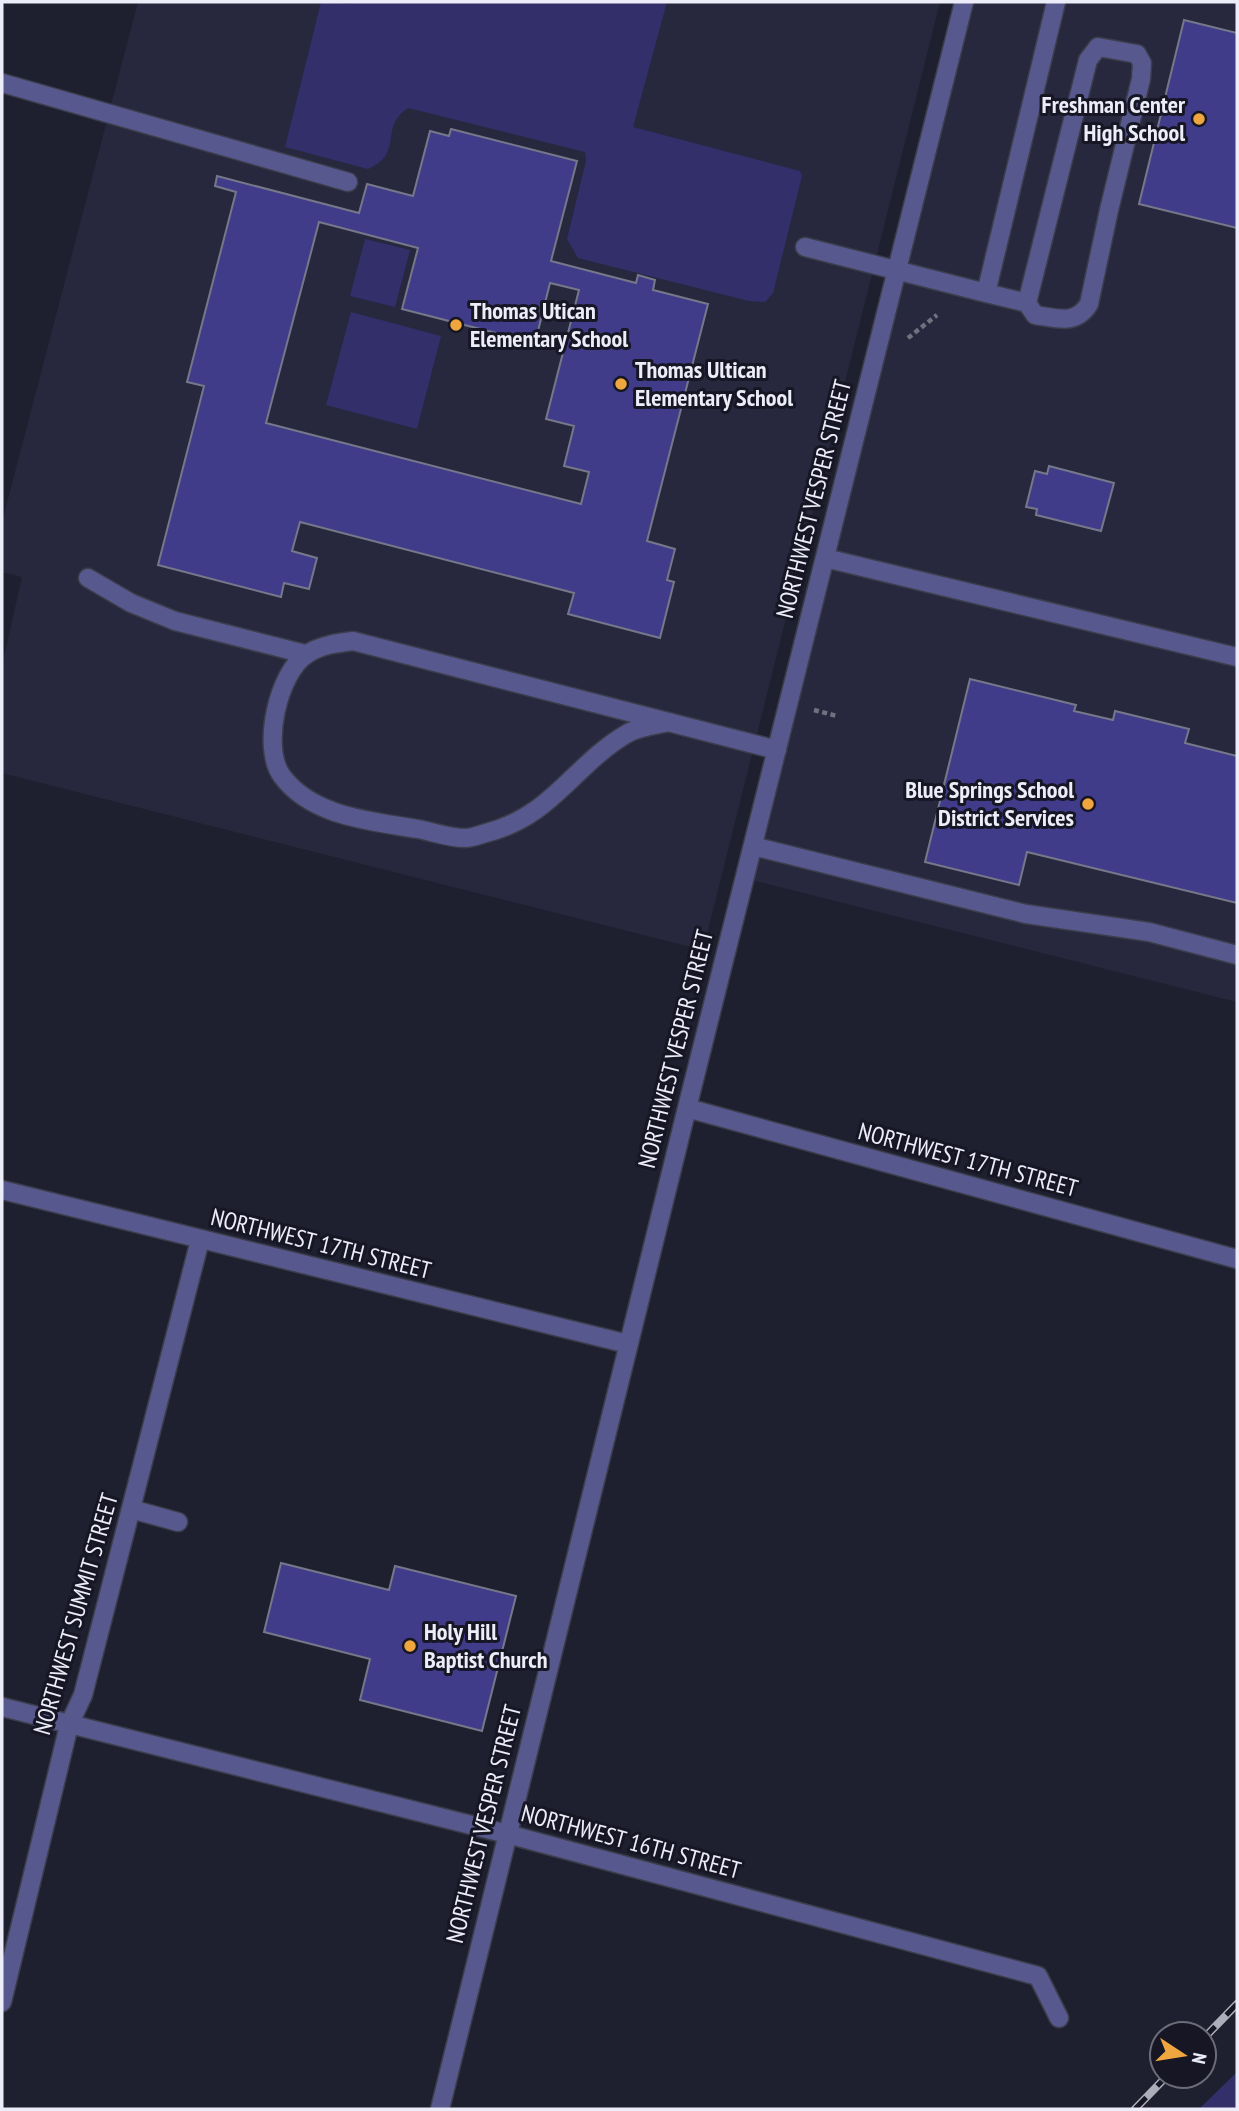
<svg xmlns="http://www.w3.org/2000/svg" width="1239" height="2111" font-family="'PT Sans Narrow',sans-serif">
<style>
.built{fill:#27283d}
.green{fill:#322f6a}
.building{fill:#403c8a;stroke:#76788a;stroke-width:2;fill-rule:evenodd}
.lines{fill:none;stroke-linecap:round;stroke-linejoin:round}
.minor-casing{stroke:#3c3d4b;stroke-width:21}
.path{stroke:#71727f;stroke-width:4.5;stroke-dasharray:5 3.5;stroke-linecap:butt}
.minor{stroke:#57588d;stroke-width:18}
.rail-casing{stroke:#adaeba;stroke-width:8}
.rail{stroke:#161625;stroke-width:5;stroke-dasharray:16;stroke-linecap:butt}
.poi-dot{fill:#f0a63f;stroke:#161625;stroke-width:2.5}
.labels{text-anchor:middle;stroke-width:6;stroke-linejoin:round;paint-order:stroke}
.poi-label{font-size:24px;font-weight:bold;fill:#ecedf8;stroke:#161625;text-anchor:start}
.street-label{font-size:24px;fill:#ecedf8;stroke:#161625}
</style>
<rect width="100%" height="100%" fill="#1f202f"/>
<path class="built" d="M138,2H940L703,950L2,773V666L22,577L2,572V522Z
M964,2H1237V1002L744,878Z"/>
<path class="green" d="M321,2L352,4L353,2H667L633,127L800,171L802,176L773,293L765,302L749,301L578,258L567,239L586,161L585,152L408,108C378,128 405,153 368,169L285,147Z
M365,239L410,250L395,307L350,296Z
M351,312L441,336L417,429L326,405Z
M1237,2072V2109H1199Z"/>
<path class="building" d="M1184,20L1237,33V228L1139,204Z
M451,129L577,161L551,261L636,283L638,275L655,280L653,290L708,304L647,541L675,549L667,580L674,582L660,638L568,614L574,593L300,522L292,551L317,558L309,589L284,583L281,597L158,565L204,386L187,382L236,192L215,186L217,176L359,213L367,184L413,196L430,131L449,136ZM319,222L418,248L402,309L535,343L550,283L579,290L546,419L574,426L564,466L589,472L581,504L266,423Z
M1049,466L1114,483L1101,531L1036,515L1037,509L1026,507L1035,471L1047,474Z
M970,679L1076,705L1074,711L1113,720L1115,711L1189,729L1185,743L1237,756V903L1027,852L1019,885L925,862Z
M281,1563L389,1590L395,1566L516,1596L482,1731L360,1700L370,1659L264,1632Z"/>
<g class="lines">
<defs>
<path id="minor" d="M1098,47L1137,54L1142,63L1141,79L1109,210L1089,304C1075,326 1057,318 1035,315L1027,303L1088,60Z
M2,83L348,182
M805,247L986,293L1056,2
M986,293L1027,303
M825,558L1237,657
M88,578L131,603L175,621L305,654
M669,722C656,725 639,727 628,733C573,765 553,816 486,833C479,835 472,838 465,838C450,838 433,832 418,829C372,821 312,817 282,776C261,748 278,672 307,654C321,645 337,643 353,641L777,750
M753,846L1026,914L1149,932L1237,955
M687,1108L1237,1259
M2,1190L628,1344
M131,1509L178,1522
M2,1707L507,1834L1038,1976L1059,2018
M2,2002L69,1725L83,1695L200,1240
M440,2109L687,1108L964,2"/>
</defs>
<use href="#minor" class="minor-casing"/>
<path class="path" d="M908,338L937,315
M814,710L837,716"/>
<use href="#minor" class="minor"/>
<defs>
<path id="rail" d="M1204,2038L1237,2004
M1135,2109L1167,2076"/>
</defs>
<use href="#rail" class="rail-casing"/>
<use href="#rail" class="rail"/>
</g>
<g class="poi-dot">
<circle cx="1199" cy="119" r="7"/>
<circle cx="456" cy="325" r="7"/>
<circle cx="621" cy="384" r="7"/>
<circle cx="1088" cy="804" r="7"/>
<circle cx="410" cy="1646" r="7"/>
</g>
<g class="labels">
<g class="poi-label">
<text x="1185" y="113" text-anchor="end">Freshman Center<tspan x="1185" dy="28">High School</tspan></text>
<text x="470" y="319">Thomas Utican<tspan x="470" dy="28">Elementary School</tspan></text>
<text x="635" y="378">Thomas Ultican<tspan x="635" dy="28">Elementary School</tspan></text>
<text x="1074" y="798" text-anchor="end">Blue Springs School<tspan x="1074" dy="28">District Services</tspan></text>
<text x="424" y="1640">Holy Hill<tspan x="424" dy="28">Baptist Church</tspan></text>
</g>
<g class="street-label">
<text transform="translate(814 499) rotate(-76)" y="8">NORTHWEST VESPER STREET</text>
<text transform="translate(676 1049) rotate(-76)" y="8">NORTHWEST VESPER STREET</text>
<text transform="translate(968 1160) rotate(15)" y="8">NORTHWEST 17TH STREET</text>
<text transform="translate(321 1244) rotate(14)" y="8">NORTHWEST 17TH STREET</text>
<text transform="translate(76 1614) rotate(-74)" y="8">NORTHWEST SUMMIT STREET</text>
<text transform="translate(484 1824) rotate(-76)" y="8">NORTHWEST VESPER STREET</text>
<text transform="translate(631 1842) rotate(15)" y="8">NORTHWEST 16TH STREET</text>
</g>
</g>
<rect width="1239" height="2111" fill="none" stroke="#ecedf8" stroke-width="7"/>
<g transform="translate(1183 2055) rotate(102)"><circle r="33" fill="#161625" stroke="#6c6c79" stroke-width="2"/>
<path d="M0-5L12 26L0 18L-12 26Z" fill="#f0a63f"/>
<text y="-10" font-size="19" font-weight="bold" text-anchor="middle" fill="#ecedf8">N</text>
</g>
</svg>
